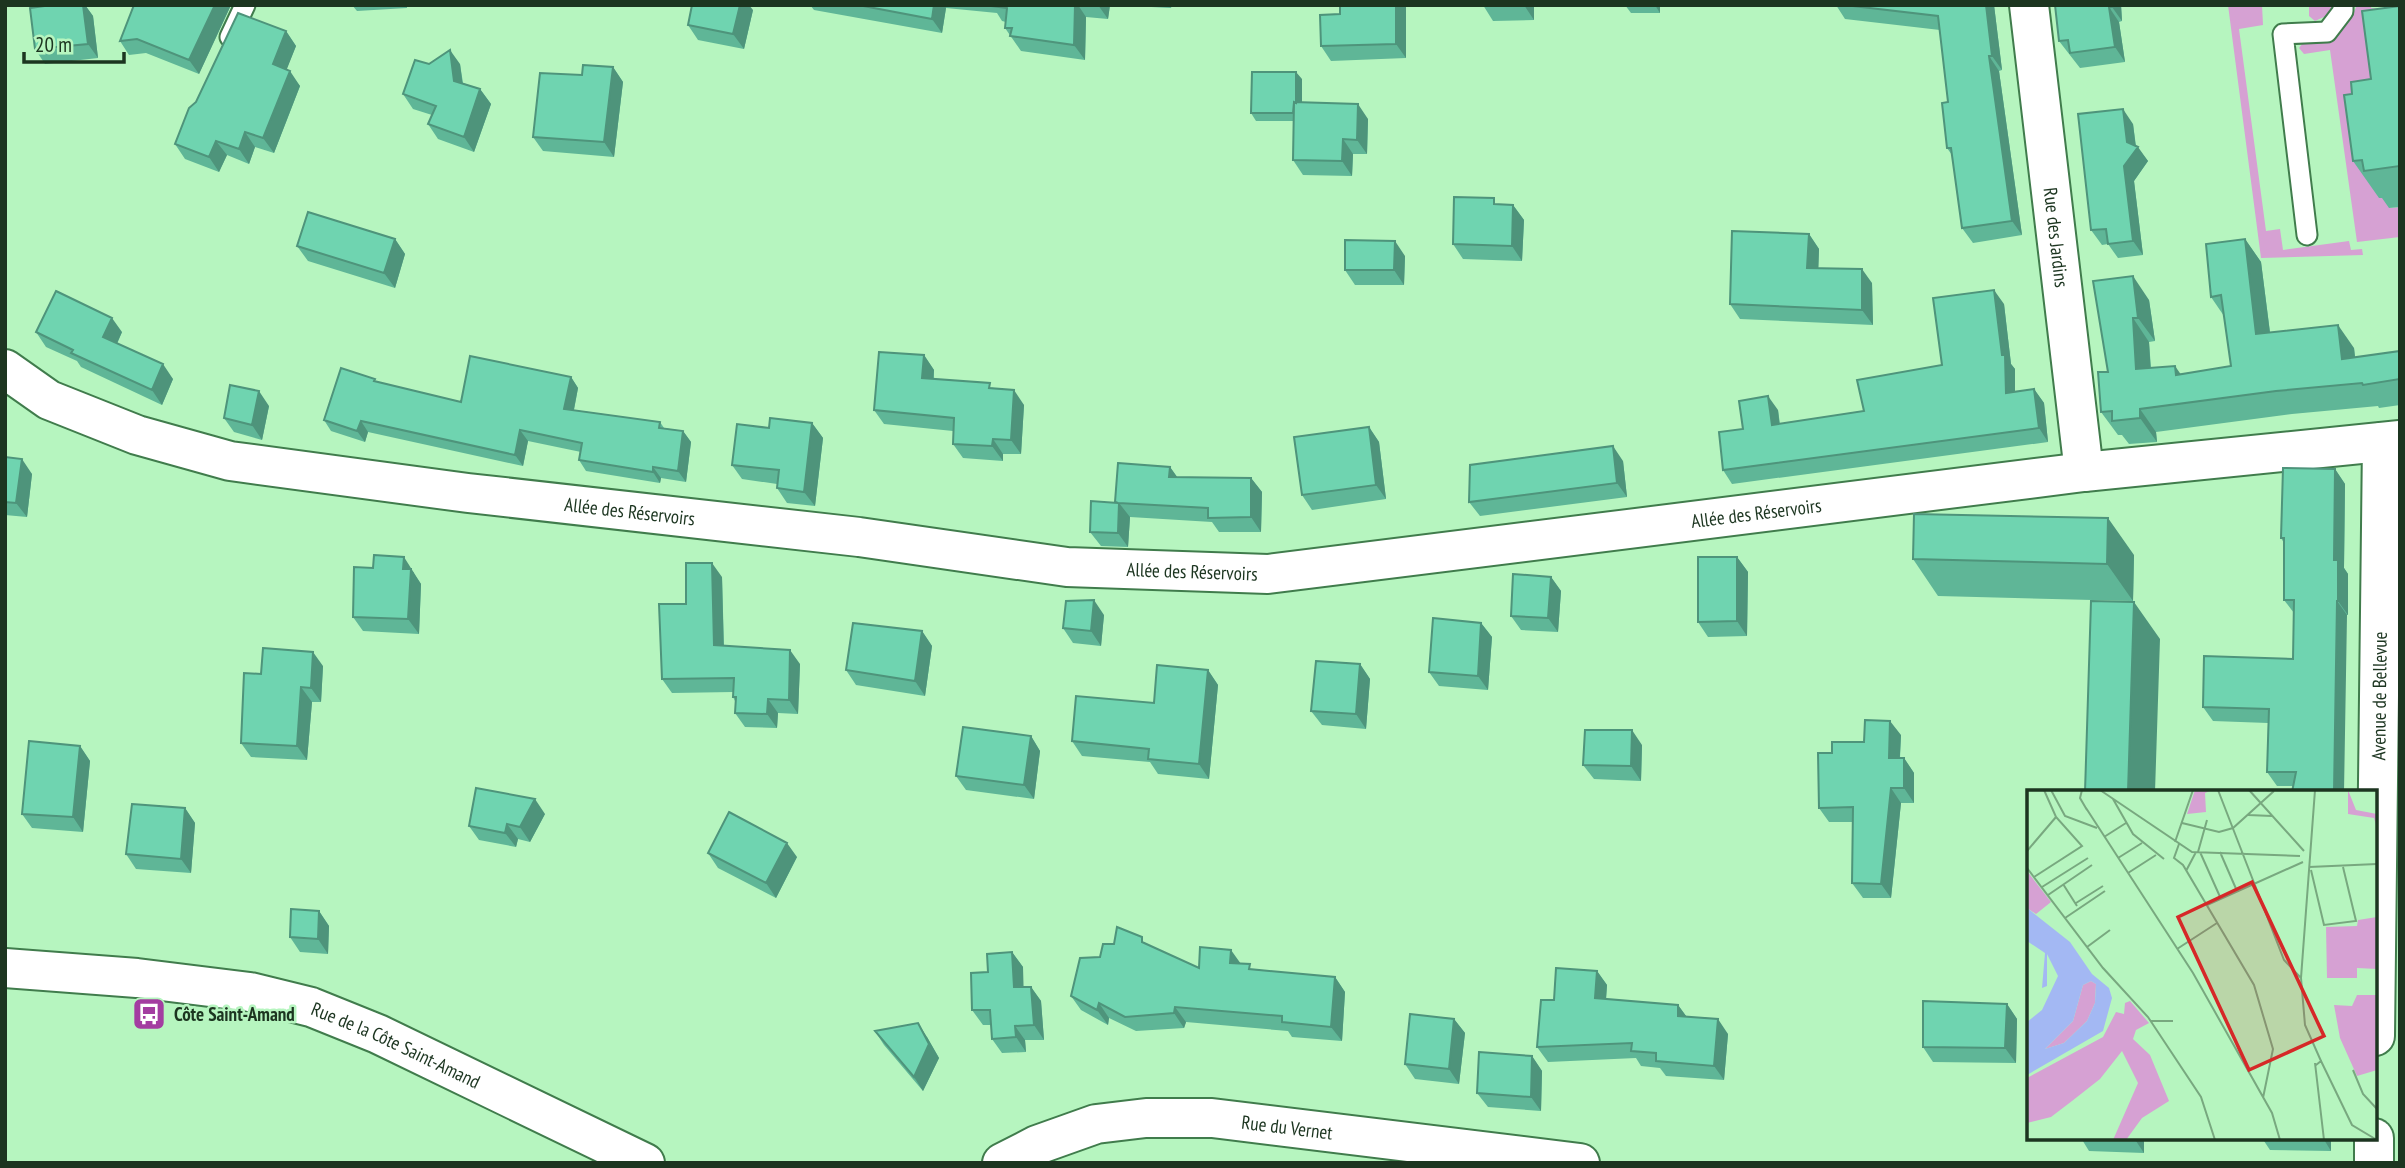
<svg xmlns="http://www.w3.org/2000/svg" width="2405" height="1168" font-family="'PT Sans Narrow',sans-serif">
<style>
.green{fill:#d6a1d3}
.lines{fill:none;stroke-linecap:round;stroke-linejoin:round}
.lane-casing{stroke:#407c4c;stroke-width:23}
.street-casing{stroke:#407c4c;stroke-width:42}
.secondary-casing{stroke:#407c4c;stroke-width:42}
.lane{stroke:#fff;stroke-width:19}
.street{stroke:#fff;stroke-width:38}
.secondary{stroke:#fff;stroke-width:38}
.wall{fill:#5fb697}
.shaded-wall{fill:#4e947b}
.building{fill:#6fd4b0;stroke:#4e947b;stroke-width:2}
.labels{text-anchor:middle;stroke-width:5;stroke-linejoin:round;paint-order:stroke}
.street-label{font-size:19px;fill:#1c3520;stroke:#b6f5bf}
.poi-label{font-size:19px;font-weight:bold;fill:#1c3520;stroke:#b6f5bf;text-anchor:start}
.inset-road{fill:none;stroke:#78a87f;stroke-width:2}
.view{fill:#d62828;fill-opacity:0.15;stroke:#d62828;stroke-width:3.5}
.inset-edge{fill:none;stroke:#1c3520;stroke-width:3.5}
</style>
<rect width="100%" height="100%" fill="#b6f5bf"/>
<path class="green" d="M2228,5H2262L2263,25L2239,29L2266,231L2280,229L2283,250L2349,241L2351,250L2362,249L2363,255L2261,258Z
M2309,5H2332L2333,9L2326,16L2315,21L2309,16Z
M2357,5H2371V8L2400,12L2379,198L2387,197L2390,208L2400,207V237L2357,242L2330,50L2304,54L2299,48L2302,44C2331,39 2345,36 2357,5Z"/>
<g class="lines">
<defs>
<path id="lane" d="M230,37L245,5
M2307,235L2283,34L2327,32L2343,11V5"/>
<g id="street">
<path id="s1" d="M2029,5L2084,472"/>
<path id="s2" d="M5,369L49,400L137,435L230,461L468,493L859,537L1067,567L1268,574L2084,472L2400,440"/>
<path id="s3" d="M2375,1036L2382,442"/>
<path id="s4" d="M1002,1163L1037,1145L1096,1124L1146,1118H1212L1580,1163"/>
<path d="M2374,1163V1138"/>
</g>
<g id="secondary">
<path id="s5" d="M5,968L137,978L250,992L311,1007L378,1034L645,1163"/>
</g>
</defs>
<use href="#lane" class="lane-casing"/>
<use href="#street" class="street-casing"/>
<use href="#secondary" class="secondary-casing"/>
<use href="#lane" class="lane"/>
<use href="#street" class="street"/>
<use href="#secondary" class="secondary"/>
</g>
<path class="wall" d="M52,5H85L93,16L98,58L45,64L35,49Z
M231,5L199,74L146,53L129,55L120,41Z
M352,5H407V8L357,11Z
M810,5H1110L1108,19L1086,17L1085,60L1021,51L1005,28L1006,22L1002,21L997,13L946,8L942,33L814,10Z
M1112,5H1172L1171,8Z
M1340,5H1406V58L1331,61L1321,46L1340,14Z
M1483,5H1534V20L1493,21Z
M1625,5H1660V13H1631Z
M1836,5H1994L2002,70L1999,71L2022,235L1973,243L1962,228L1952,155L1947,148L1948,102L1940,30L1845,19Z
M2055,5H2121L2122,21L2119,22L2125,62L2080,68L2059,41Z
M2400,6V207L2389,208L2382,198H2379L2353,161L2352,94L2371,79Z
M753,10L744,49L698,40L688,25Z
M286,31L296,46L286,70L300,86L274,153L255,147L249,164L227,155L219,172L185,159L175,144Z
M429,64H460L463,83L480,89L491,104L474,152L438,139L428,124L432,115L413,109L403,94Z
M613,67L623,82L614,157L543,151L533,137L582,75Z
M1302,79V103L1368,119L1367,154H1353L1352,176L1303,175L1293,160V121H1256L1251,113Z
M2133,124L2136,146L2148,161L2134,181L2143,255L2118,258L2108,244L2102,245L2091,230Z
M1513,205L1524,220L1522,261L1463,259L1453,244Z
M1809,234L1819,249L1818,268L1872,283L1873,325L1740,319L1730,304Z
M395,239L405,254L395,288L308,261L297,246Z
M2245,239L2261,262L2270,332L2354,348L2355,358L2400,351V405L2379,408L2378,406L2292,414L2156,432L2157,442L2129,444L2122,435H2118L2101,412L2108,372L2093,281L2149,300L2155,341L2149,342L2151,368L2181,374L2231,366L2224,316L2211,297Z
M1405,256L1404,285H1355L1345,270Z
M2004,304L2011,364L2015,369V392L2034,389L2044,403L2048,442L1732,484L1723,470L1743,429L1778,410L1780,424L1864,411L1942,365Z
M36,332H122L117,344L173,379L162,405L81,367L77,361L46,347Z
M924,355L934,370V379L994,388L1024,405L1021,454H1003V461L963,458L953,444V431L884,424L874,410Z
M571,377L578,388L574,410L660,422L664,428L683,431L691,442L686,482L661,478L660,483L586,471L579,460L581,452L528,441L523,466L368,432L365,442L331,431L324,420L377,382L461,402Z
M269,406L262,440L234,432L224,418Z
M812,423L823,438L815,506L787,503L777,488V484L742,479L732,465L769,428Z
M1369,427L1379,442L1386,499L1312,510L1302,495Z
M5,457L32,474L27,517L5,515Z
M1623,461L1627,497L1480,516L1469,502Z
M1170,467L1177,477L1251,478L1262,492L1261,532H1219L1212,522L1130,517L1128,547L1101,546L1090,532L1115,502Z
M2335,469L2345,484L2344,568L2348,574V615H2347L2293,786H2277L2267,772L2268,723L2213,721L2203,707L2293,659L2294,613L2284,600V543L2281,538Z
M2134,555L2133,601L1938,596L1913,559Z
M1737,557L1748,572L1747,636L1708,637L1698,622Z
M414,572V574L421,584L419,634L363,631L353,617Z
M722,577L724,646L800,664L798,714L778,713L777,728L745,727L735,713V701L733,697V692L672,693L662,679Z
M1551,577L1561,591L1558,632L1521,630L1511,616Z
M1104,615L1101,646L1073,643L1063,628Z
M1481,623L1492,637L1488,690L1439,686L1429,672Z
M922,631L932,646L925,696L856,685L846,670Z
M1360,664L1370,679L1366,729L1322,725L1311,711Z
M323,666L321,702H312L307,760L251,757L241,743L261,674Z
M1208,670L1218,685L1209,779L1158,774L1150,762L1082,756L1072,741L1154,703Z
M1901,735L1900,758H1904L1914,773V803H1901L1891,898H1863L1852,883L1853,822H1829L1819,808L1864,742Z
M1031,736L1040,751L1034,799L966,790L956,776Z
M1642,745L1641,781L1594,779L1583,765Z
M80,746L90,761L83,832L32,828L22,814Z
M185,808L195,823L191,873L136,869L126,854Z
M545,814L530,842L518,839L516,847L479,840L469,826Z
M708,853L797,857L776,898L718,868Z
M319,911L329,926L328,954L300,952L290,937Z
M1148,945L1199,968L1240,963L1253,970L1335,977L1345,992L1342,1041L1292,1037L1288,1031L1186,1022L1184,1028L1136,1031L1109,1018L1108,1025L1081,1010L1071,996Z
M1012,952L1023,967V987H1031L1041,1001L1044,1040H1025L1026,1052L1002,1053L992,1039L991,1025H983L972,1010L988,972Z
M1597,971L1607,985L1606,999L1678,1005L1686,1016L1728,1034L1724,1080L1666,1076L1660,1068L1641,1066L1636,1058L1548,1062L1537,1047L1554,1000Z
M2007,1004L2017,1019L2016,1063L1933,1062L1923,1047Z
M1454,1019L1465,1033L1459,1084L1415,1079L1405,1064Z
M875,1031L927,1037L939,1058L923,1091L884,1045Z
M1532,1056L1542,1071L1541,1111L1488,1107L1477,1093Z
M2081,1138H2144V1153L2089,1151Z
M2262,1138H2331V1151L2270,1150Z"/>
<path class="shaded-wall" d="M83,5H85L93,16L98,58L88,44Z
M215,5H231L199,74L189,60Z
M740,5H749L753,10L744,49L733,34Z
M934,5H945L946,8L942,33L932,19Z
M1075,5H1078L1086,17L1085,60L1074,45Z
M1098,5H1110L1108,19Z
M1396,5H1406V58L1396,44Z
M1524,5H1534V20Z
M1655,5H1660V13Z
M1986,5H1994L2002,70L1992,56Z
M2112,5H2121L2122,21L2112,7Z
M2109,7L2119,22L2125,62L2115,47Z
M286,31L296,46L283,79L273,64Z
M450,50L460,64L464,95L454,81Z
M1989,56L1999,71L2022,235L2012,221Z
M613,67L623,82L614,157L604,142Z
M290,71L300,86L274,153L263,138Z
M1296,72L1302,79V121L1296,113Z
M480,89L491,104L474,152L464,137Z
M1358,104L1368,119L1367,154L1357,140Z
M2123,109L2133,124L2136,149L2138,147L2148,161L2134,181L2143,255L2133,241L2124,166L2127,142Z
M245,132L255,147L249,164L239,149Z
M1343,139L1353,154L1352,176L1342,161Z
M216,141L227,155L219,172L209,157Z
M1513,205L1524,220L1522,261L1512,246Z
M1809,234L1819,249L1818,283L1807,268Z
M395,239L405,254L395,288L384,273Z
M2245,239L2261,262L2273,357L2256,334Z
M1395,241L1405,256L1404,285L1394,270Z
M1862,269L1872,283L1873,325L1862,310Z
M2133,276L2149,300L2155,341L2138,318Z
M1994,290L2004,304L2011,364L2015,369V407L2006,393L2002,355Z
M112,318L122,332L113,352L103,337Z
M2133,318L2149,342L2152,392L2136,369Z
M2338,325L2354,348L2358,383L2342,359Z
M924,355L934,370L932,393L922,378Z
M163,364L173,379L162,405L152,390Z
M2175,366L2191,389L2176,375Z
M571,377L578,388L572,419L564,409Z
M2034,389L2044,403L2048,442L2039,428Z
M1014,390L1024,405L1021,454L1011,440Z
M259,391L269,406L262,440L252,425Z
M1768,396L1778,410L1781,439L1772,425Z
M2140,409L2156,432L2157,442L2140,418Z
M361,421L368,432L365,442L357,431Z
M812,423L823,438L815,506L804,492Z
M1369,427L1379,442L1386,499L1376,485Z
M520,430L528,441L523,466L515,455Z
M683,431L691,442L686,482L678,471Z
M993,439L1003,454V461L992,446Z
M1613,446L1623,461L1627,497L1617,483Z
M22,459L32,474L27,517L16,503Z
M653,467L661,478L660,483L653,472Z
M1170,467L1180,481L1169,477Z
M2335,469L2345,484L2344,568L2348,574V615L2338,601L2334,560Z
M1251,478L1262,492L1261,532L1251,517Z
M1119,503L1130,517L1128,547L1118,533Z
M2108,518L2134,555L2133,601L2107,564Z
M404,557L421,584L419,634L408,619L403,569Z
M1737,557L1748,572L1747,636L1737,621Z
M712,563L722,577L724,659L714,645Z
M1551,577L1561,591L1558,632L1548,618Z
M1094,600L1104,615L1101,646L1091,631Z
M2337,601L2347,615L2344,792H2334Z
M2134,602L2160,639L2155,792H2128Z
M1481,623L1492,637L1488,690L1478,676Z
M922,631L932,646L925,696L915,681Z
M790,650L800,664L798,714L789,700Z
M313,652L323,666L321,702L311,688Z
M1360,664L1370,679L1366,729L1356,714Z
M1208,670L1218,685L1209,779L1199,764Z
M301,687L312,702L307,760L297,746Z
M768,699L778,713L777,728L767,714Z
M1890,721L1901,735L1899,772L1889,758Z
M1632,730L1642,745L1641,781L1631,766Z
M1031,736L1040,751L1034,799L1024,785Z
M80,746L90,761L83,832L73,817Z
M1904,758L1914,773V803L1904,788Z
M1891,788L1901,803L1891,898L1881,884Z
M535,799L545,814L530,842L520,827Z
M185,808L195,823L191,873L181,859Z
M507,824L518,839L516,847L505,833Z
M787,843L797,857L776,898L766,883Z
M319,911L329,926L328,954L318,939Z
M1231,950L1241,964L1230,963Z
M1012,952L1023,967L1024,1002L1014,987Z
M1597,971L1607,985L1605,1013L1595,998Z
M1335,977L1345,992L1342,1041L1331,1027Z
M1031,987L1041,1001L1044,1040L1034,1025Z
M1099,1003L1109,1018L1108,1025L1097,1010Z
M2007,1004L2017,1019L2016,1063L2005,1048Z
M1678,1005L1689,1020L1678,1016Z
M1175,1007L1186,1022L1184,1028L1174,1013Z
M1454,1019L1465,1033L1459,1084L1449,1069Z
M1718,1019L1728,1034L1724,1080L1714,1066Z
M918,1023L927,1037L939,1058L923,1091L914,1077Z
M1015,1026L1025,1040L1026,1052L1016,1037Z
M1532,1056L1542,1071L1541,1111L1531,1097Z
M2134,1138H2144V1153Z
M2323,1138H2331V1151Z"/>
<path class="building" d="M52,5H83L88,44L35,49L30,8Z
M134,5H215L189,60L137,39L120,41Z
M692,5H740L733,34L688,25Z
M858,5H934L932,19Z
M992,5H1075L1074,45L1010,36L1012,28H1005L1007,8L992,6Z
M1340,5H1396V44L1321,46L1320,15L1340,14Z
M1483,5H1522L1483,6Z
M1844,5H1986L1992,56H1989L2012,221L1962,228L1951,148H1947L1942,103L1948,102L1938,16Z
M2055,5H2112V7H2109L2115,47L2070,53L2068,40L2059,41Z
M2400,6V166L2364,171L2362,160L2353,161L2344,95L2352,94L2351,82L2371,79L2362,11Z
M238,13L286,31L273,64L290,71L263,138L245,132L239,149L216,141L209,157L175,144L189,108L196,102Z
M450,50L454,81L480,89L464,137L428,124L436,106L403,94L415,60L429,64Z
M583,65L613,67L604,142L533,137L540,73L582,75Z
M1252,72H1296V103L1294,102L1293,113H1251Z
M1294,102L1358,104L1357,140L1343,139L1342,161L1293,160Z
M2123,109L2127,142L2138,147L2124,166L2133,241L2108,244L2106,229L2091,230L2078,114Z
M1454,197L1494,198V204L1513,205L1512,246L1453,244Z
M308,212L395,239L384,273L297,246Z
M1732,231L1809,234L1807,268L1862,269V310L1730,304Z
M2245,239L2256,334L2338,325L2342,359L2400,351V379L2363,385L2362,383L2276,391L2140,409V418L2112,421V411L2101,412L2098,372H2108L2093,281L2133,276L2138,318H2133L2136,369L2175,366L2176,375L2231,366L2221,295L2211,297L2206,244Z
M1345,240L1395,241L1394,270H1345Z
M1994,290L2002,355H2005L2006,393L2034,389L2039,428L1723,470L1719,432L1743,429L1739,401L1768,396L1772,425L1864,411L1857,380L1942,365L1933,298Z
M56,291L112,318L103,337L163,364L152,390L71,353L73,350L36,332Z
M879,352L924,355L922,378L990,383L989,388L1014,390L1011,440L993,439L992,446L953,444L954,418L874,410Z
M470,356L571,377L564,409L660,422L659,428L683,431L678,471L653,467V472L579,460L582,443L520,430L515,455L361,421L357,431L324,420L341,368L375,379L374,381L461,402Z
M230,385L259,391L252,425L224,418Z
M770,418L812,423L804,492L777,488L779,470L732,465L737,424L769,428Z
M1369,427L1376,485L1302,495L1294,437Z
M1613,446L1617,483L1469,502L1470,465Z
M5,457L22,459L16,503L5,502Z
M1118,463L1170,467L1169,477L1251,478V517L1208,518V508L1119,503L1118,533L1090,532L1091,501L1118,503L1115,502Z
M2283,468L2335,469L2334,560H2338V601H2337L2334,792H2292L2296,772H2267L2269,709L2203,707L2204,656L2293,659L2294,600H2284V538H2281Z
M1914,514L2108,518L2107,564L1913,559Z
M374,555L404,557L403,569H411L408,619L353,617L354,567L373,568Z
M1698,557H1737V621L1698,622Z
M686,563H712L714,645L790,650L789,700L768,699L767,714L735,713L736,697H733L734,678L662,679L659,604H686Z
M1513,574L1551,577L1548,618L1511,616Z
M1094,600L1091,631L1063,628L1066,601Z
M2091,601L2134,602L2128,792H2085Z
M1433,618L1481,623L1478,676L1429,672Z
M853,623L922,631L915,681L846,670Z
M263,648L313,652L311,688L301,687L297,746L241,743L244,673L261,674Z
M1316,661L1360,664L1356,714L1311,711Z
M1157,665L1208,670L1199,764L1148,759L1149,749L1072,741L1076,696L1154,703Z
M1865,720L1890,721L1889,758H1904V788H1891L1881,884L1852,883L1853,807L1819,808L1818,753H1832V742H1864Z
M963,727L1031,736L1024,785L956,776Z
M1585,730H1632L1631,766L1583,765Z
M29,741L80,746L73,817L22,814Z
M476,788L535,799L520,827L507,824L505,833L469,826Z
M132,804L185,808L181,859L126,854Z
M729,812L787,843L766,883L708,853Z
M291,909L319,911L318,939L290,937Z
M1117,927L1142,937V942L1199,968L1200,947L1231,950L1230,963L1250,964L1249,969L1335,977L1331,1027L1282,1022V1016L1175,1007L1174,1013L1125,1017L1099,1003L1097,1010L1071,996L1080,958L1100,957L1103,944H1114Z
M1012,952L1014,987H1031L1034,1025L1015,1026L1016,1037L992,1039L990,1010H972L971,973L988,972L987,954Z
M1556,968L1597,971L1595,998L1678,1005V1016L1718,1019L1714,1066L1656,1061V1053L1631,1051L1632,1043L1537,1047L1541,1000H1554Z
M1923,1001L2007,1004L2005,1048L1923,1047Z
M1410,1014L1454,1019L1449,1069L1405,1064Z
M918,1023L929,1044L914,1077L875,1031Z
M1479,1052L1532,1056L1531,1097L1477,1093Z"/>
<defs>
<symbol id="bus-square" viewBox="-11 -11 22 22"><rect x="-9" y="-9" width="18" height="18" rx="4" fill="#a33da1" stroke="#b6f5bf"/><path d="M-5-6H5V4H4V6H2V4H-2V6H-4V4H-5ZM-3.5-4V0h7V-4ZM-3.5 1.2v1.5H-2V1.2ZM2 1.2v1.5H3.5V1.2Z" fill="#fff"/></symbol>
</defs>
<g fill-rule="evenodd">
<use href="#bus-square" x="130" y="995" width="38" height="38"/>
</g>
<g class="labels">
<g class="street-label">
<text dy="7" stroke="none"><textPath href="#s1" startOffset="234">Rue des Jardins</textPath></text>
<text dy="7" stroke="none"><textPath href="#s2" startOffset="648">Allée des Réservoirs</textPath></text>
<text dy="7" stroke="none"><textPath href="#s2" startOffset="1782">Allée des Réservoirs</textPath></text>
<text dy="7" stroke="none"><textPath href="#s2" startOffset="1214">Allée des Réservoirs</textPath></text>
<text dy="7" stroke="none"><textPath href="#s3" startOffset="340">Avenue de Bellevue</textPath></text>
<text dy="7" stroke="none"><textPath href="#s5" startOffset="402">Rue de la Côte Saint-Amand</textPath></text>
<text dy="7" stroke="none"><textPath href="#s4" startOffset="294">Rue du Vernet</textPath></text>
</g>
<g class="poi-label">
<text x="174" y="1021">Côte Saint-Amand</text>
</g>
</g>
<g transform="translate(2027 790)">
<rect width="350" height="350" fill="#b6f5bf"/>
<path d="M168,0H185L178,3L179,22L160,24ZM321,0L329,20L350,24V38L347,28L321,24ZM0,81L24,112L9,124L0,118ZM350,127V179L330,178V188H300L299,137L330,136L331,130ZM64,191L69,194L68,213L60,231L37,253L18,259L46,231L56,195ZM330,205H350V280L330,286L313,248L307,215L325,216ZM103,211L122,233L109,240L106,249L123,265L142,311L115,328L99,350H86L111,293L95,261L73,289L45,311L24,327L0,333V288L76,247L89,222L97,224L98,213Z" fill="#d6a1d3"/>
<path d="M0,118L43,152L65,184L82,198L85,208L76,241L0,285V232L15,220L31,186L20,164V196L15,198L18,163L0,151ZM64,191L69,194L68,213L60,231L37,253L18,259L46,231L56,195Z" fill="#a3b8f3" fill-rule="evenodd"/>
<path class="inset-road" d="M24,0L38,26L70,38M55,0L53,8L60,20M73,0L165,62L273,66M191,0L257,170L274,188M222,0L277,61M288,0L274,188L278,235L294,271L289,275M86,9L106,44L137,69M59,18L166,183L245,323L253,350M221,25L245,26M155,33L192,42L206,38L247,1M77,47L99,33M148,52L166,0M152,54L147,68L156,75L227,195L246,259L236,308M0,61L29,27M171,62L180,30M173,62L194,109M193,62L210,101M91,68L115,53M282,77L350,74M0,78L76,178L121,227L174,307L188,350M284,80L297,135L329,131L316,77M159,81L169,62M101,83L129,65M7,87L55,56L29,27L17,0M36,94L50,116M15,97L61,68M21,105L65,75M49,113L76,96M180,115L276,72M38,128L78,101M60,157L83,140M150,159L190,133M350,195V217M124,231H146M294,271L325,335L350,350M288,273L297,350M326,280L336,304L350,319"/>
<path class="view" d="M225,92L297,246L222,280L151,127Z"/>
<rect width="350" height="350" class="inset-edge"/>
</g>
<rect width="2405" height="1168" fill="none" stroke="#1c3520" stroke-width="14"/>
<path d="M24 52v10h100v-10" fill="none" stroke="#1c3520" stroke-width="3.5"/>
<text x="35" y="52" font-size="21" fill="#1c3520" stroke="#b6f5bf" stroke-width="5" paint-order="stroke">20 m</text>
</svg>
